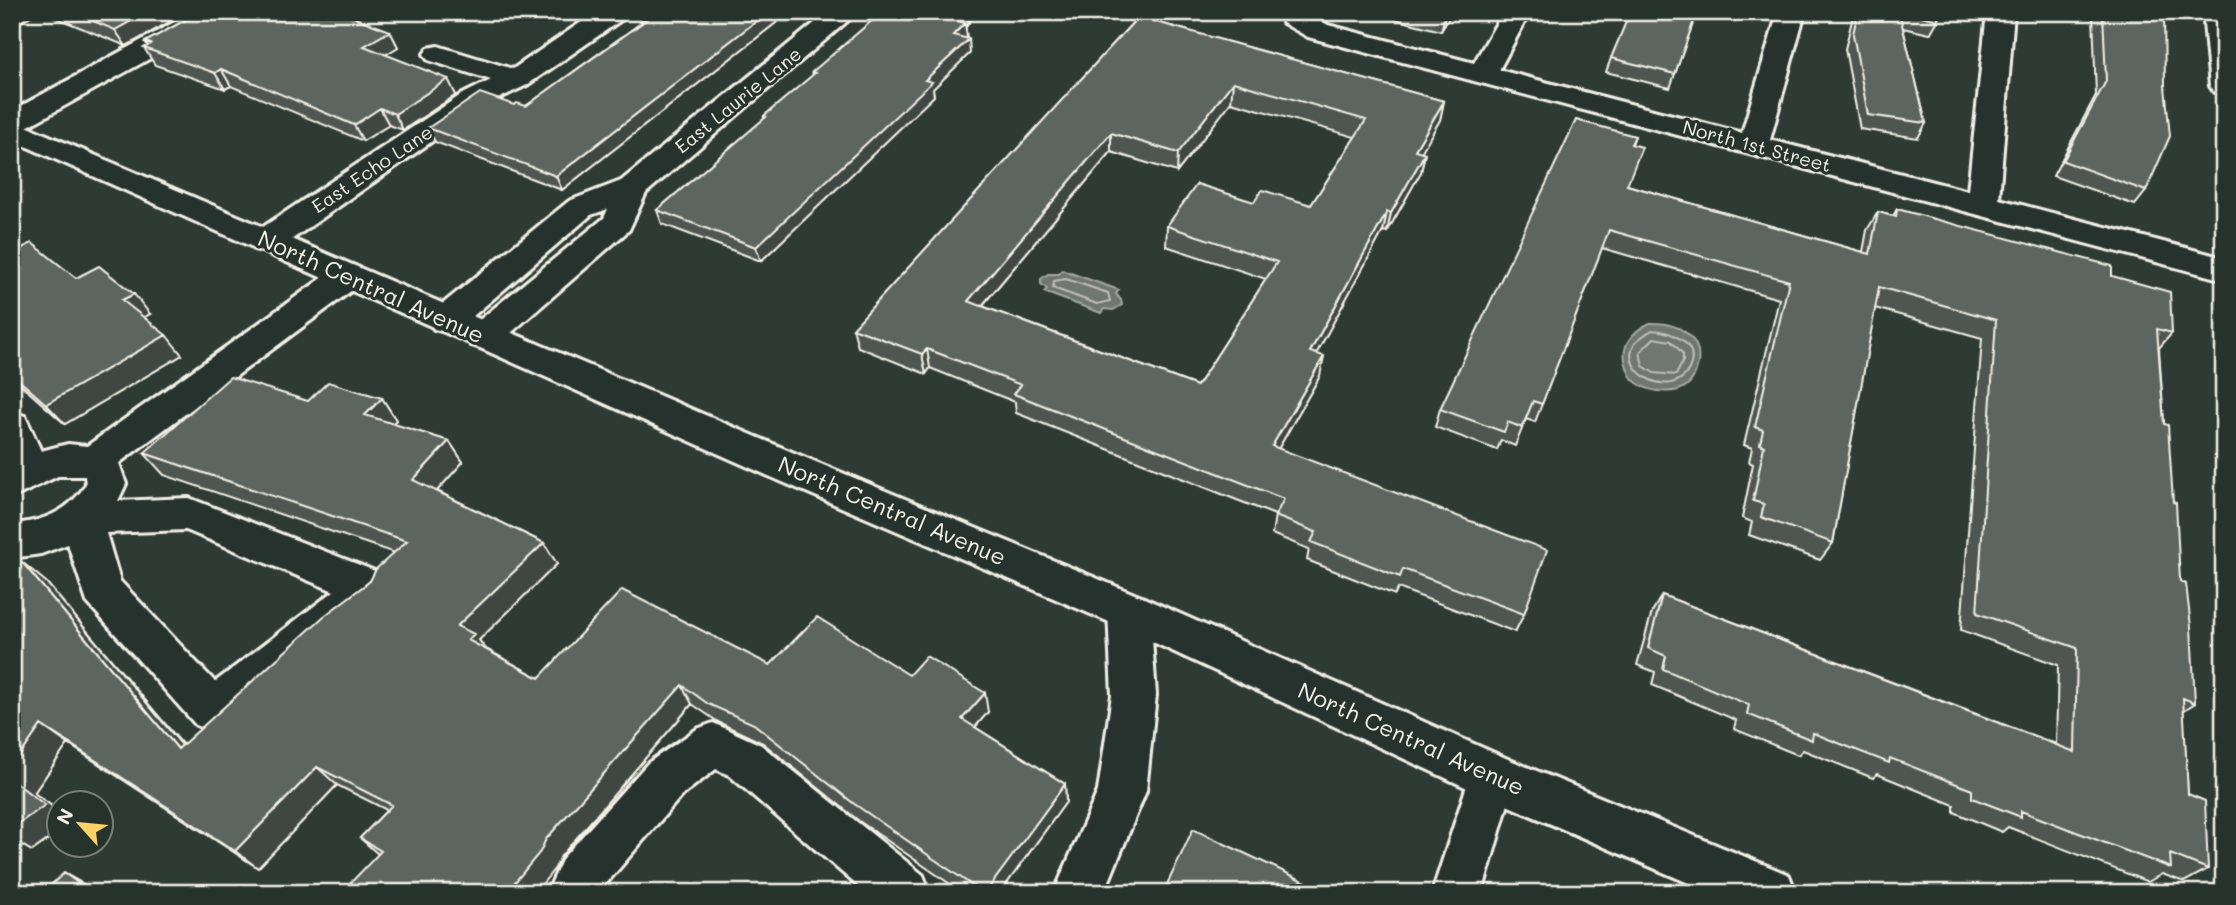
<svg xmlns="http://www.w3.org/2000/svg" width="2236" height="905" font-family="Mali,sans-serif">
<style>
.water{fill:#6f7770;stroke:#a4a8a0;stroke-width:2}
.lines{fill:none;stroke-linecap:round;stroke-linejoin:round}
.shore{stroke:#bfc0b8;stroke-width:2}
.minor-casing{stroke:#f4f1e8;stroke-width:6}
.major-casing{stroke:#f4f1e8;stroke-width:6}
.minor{fill:#26332d;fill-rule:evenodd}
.major{fill:#26332d;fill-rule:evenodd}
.wall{fill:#4f5751;stroke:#f4f1e8;stroke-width:2;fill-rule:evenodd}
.shaded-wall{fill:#404742;stroke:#f4f1e8;stroke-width:2}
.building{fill:#5c655e;stroke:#f4f1e8;stroke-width:2;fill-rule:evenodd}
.labels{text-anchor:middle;stroke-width:6;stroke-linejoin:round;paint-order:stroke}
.far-street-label{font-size:19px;fill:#f4f1e8;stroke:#26332d}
.street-label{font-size:23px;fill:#f4f1e8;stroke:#26332d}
</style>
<rect width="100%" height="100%" fill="#2e3b34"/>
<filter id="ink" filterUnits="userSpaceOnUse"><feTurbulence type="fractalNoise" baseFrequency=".0143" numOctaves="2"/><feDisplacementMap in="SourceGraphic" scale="14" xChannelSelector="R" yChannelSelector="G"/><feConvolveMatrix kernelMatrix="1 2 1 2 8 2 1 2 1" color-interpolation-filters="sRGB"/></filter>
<g filter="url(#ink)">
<path class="water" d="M1062,270L1119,290L1116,294L1121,300L1122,305L1113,310L1104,309L1101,313L1044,292L1047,289L1041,284V279L1048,274H1059Z
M1650,323C1683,322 1709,342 1694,376C1685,397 1653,394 1637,383C1630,378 1628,371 1626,364C1620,345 1633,331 1650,323Z"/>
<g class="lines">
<path class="shore" d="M1066,279L1108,293L1110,301L1097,304L1053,288L1054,281Z
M1652,330C1672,331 1701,344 1689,369C1673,402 1616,372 1635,343C1639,338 1646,334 1652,330Z
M1654,338L1671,341L1683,354V361L1676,375L1654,373L1643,366L1640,352Z"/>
<defs>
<path id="minor" d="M193,12H226L223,18L23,129L12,132V111Z
M596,12H627L624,18L527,85L481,107L278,249L266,252L254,249L250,241L254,233L461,95L491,80L428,60L424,54L428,48L438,46L513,69Z
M828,12H858L646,193L629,230L497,345L484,349L471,345L466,336L471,327L604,218L608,209L591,215L458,329L446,332L434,329L428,320L434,311L569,201L621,181Z
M920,12H961L969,19L965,25C951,28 928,24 920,12Z
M1280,12H1306L1328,25L1474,63L1503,12H1530L1499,70L1742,133L1778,12H1805L1770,140L1968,191L1987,12H2014L1999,199L2224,258V280L1308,37L1283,23Z
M2203,12H2224V95L2214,92L2210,86Z
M347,266L359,269L364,277L359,285L119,463L126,484L118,501L189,498L385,575L391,587L385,599L228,725L212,731L196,725L87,602L68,544L41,554L12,558V524C43,522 70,511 86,484L85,476H58L12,498V412L25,416L41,451L68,444L87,446L335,269ZM186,530L334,591L215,682L120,581L106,533Z
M1129,593L1144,598L1150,611L1156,695L1146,791L1104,893H1054L1098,791L1112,695L1108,611L1114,598Z
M713,723L761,745L923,875L930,893H866L729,775L716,769L682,795L598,893H547L563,858L648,763L697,729Z
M1493,754L1510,760L1516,776L1482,893H1432L1470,776L1476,760Z"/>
<path id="major" d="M12,120L799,455L1144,598L1510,760L1789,875L1796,893H1712L1476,792L1114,624L771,477L12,140Z"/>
</defs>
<use href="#minor" class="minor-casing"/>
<use href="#major" class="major-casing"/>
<use href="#minor" class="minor"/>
<use href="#major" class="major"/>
</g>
<path class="wall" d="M42,12H187L126,46Z
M200,12H358L351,16L398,47L385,55L456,95L403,130L389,125L363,141L231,86L225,89L155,65L144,48L148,46L145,42Z
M650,12H790L562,190L435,142L428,128L514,105L526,106L642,22L641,19Z
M1368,12H1452L1441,31Z
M1600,12H1697L1670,88L1606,72L1611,58L1628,19Z
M1854,12H1939L1938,20L1930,34L1903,28L1926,123L1918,138L1860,129L1845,49Z
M2095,12H2164L2146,191L2135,205L2053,176L2096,95L2093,15Z
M1138,17L1444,101L1440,120L1421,152L1425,153L1421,172L1387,232L1383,231L1316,354L1320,376L1278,449L1524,614L1515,632L1398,588L1395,595L1307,560L1309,549L1272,534L1275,515L1016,413L1015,402L930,368L926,374L858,347L853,328ZM1231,102L1355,137L1311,205L1254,202L1167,226L1166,246L1266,279L1197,386L982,306L1111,152L1177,172Z
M906,20L965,23L966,38L970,53L933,89L934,96L761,261L662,224L657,210L764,119V116L813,75L812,72Z
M1635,136L1632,144L1627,185L1863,252L1867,230L1878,212L1893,216L1897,209L2112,276L2172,333L2159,348L2164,424L2180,581L2195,703L2183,711L2188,794L2208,869L2184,882L2162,874L2148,882L2008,827L2002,832L1954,812V805L1877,774L1873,778L1803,750L1798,755L1734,729L1736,720L1652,685L1655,672L1637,665L1652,612L1662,595L2056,744L2058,665L1961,630L1982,338L1875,308L1833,543L1820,560L1749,535L1752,522L1742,518L1753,464L1749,462L1752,448L1744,445L1779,299L1602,248L1535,422L1526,419L1515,446L1501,440L1497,450L1435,427L1440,409Z
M12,253L76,278L150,314L144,317L182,355L65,424L12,377Z
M382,398L396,420L392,424L449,441L463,462L437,491L544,543L557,564L479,640L486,649L539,678L770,665L909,675L988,712L975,727L1065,784L1066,802L1000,893H963L859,821L763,743L718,722L692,704L561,856L555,868L378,854L360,838L387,810L337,785L258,868L68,744L34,793L60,812V831L32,851L12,839V568L46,582L183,745L370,581L395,553L164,475L144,453L308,401Z"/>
<path class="shaded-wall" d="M12,12H38L15,25L12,22Z
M147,12H187L126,46L115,30Z
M331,12H358L338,24Z
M768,12H790L562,190L556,176Z
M1447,12H1452L1441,31L1445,16Z
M965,23L967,38L955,49L953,35Z
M390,31L398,47L372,63L364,46Z
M969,39L970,53L933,89L934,96L761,261L756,247L925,80Z
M221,69L231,86L225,89L215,73Z
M448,79L456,95L403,130L395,114Z
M1233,82L1231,102L1177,172L1178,153Z
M1444,101L1440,120L1411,170L1415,150Z
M380,108L389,125L363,141L354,125Z
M1111,133V152L970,320L968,301Z
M1425,153L1421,172L1387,232L1391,213Z
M1387,212L1383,231L1307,371L1310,352Z
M134,294L150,314L139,320L122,300Z
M166,335L182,355L65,424L46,404Z
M927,349L930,368L926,374L922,354Z
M1324,356L1320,376L1269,465L1272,446Z
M382,398L396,420L380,436L365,415Z
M449,441L463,462L428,501L413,480Z
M544,543L557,564L479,640L489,654L483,660L457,626Z
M22,562L46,582L201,768L178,749Z
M682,685L692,704L561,856L555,868L535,893H506L546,839Z
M985,693L988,712L966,738L962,719Z
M41,725L68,744L34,793L60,812V831L32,851L12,839V767Z
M317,767L337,785L258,868L235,851Z
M1065,784L1066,802L1000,893H985Z
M64,873L89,887L97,893H92Z"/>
<path class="building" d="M71,12H147L115,30Z
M200,12H340L390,31L364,46L448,79L395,114L380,108L354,125L221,69L215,73L144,48L151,44L145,42Z
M650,12H768L556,176L428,128L480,93L514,105L517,103L526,106L646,20L641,19Z
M882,12L906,20L914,12H926L965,23L953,35L969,39L925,80L932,82L756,247L657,210L766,117L764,116L815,73L812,72Z
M1428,12H1447L1445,16Z
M1630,12H1697L1675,74L1611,58Z
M1858,12H1899L1926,123L1868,115L1853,34Z
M1904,12H1939L1938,20Z
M2103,12H2164L2165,86L2170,136L2146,191L2063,161L2106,81Z
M1138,17L1444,101L1415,150L1425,153L1391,213L1387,212L1310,352L1324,356L1272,446L1547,550L1524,614L1403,569L1400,577L1311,542L1316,532L1275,516L1284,499L1014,394L1021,385L927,349L922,354L853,328ZM1233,82L1366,120L1311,205L1262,190L1254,202L1197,184L1167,226L1277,262L1197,386L968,301L1111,133L1178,153Z
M1576,120L1635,136L1631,144L1642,147L1627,185L1870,254L1878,212L1896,217L1897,209L2112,266V276L2170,292L2172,333L2157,329L2164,424L2168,425L2173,502L2176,503L2180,581L2186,584L2191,627L2195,703L2183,698L2188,794L2205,801L2208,869L2170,854L2171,868L2021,811V817L1972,798V790L1890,758L1889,763L1813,733L1812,740L1747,714L1749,705L1663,669L1666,656L1648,648L1662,595L2075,752L2077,648L1977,613L1996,320L1879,287L1833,543L1761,517L1764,504L1753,501L1764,446L1760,444L1763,430L1755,427L1789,281L1609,230L1542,404L1533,401L1522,428L1508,422L1504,432L1440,409Z
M32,243L76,278L99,266L134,294L122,300L166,335L46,404L12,374V253Z
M230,377L308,401L328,382L382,398L365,415L449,441L413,480L544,543L457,626L474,634L468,640L539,678L622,590L770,665L817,617L909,675L926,656L985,693L962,719L1065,784L985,893H983L853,803L754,724L708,704L682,685L546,839L540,852L506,893H341L381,851L360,838L392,805L317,767L235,851L41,725L12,767V568L22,562L178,749L323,617L370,581L376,569L407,541L144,453Z
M12,780L45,805L12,828Z
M1193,829L1329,893H1163Z
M64,873L92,893H42Z"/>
</g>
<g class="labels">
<g class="far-street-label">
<text transform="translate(738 100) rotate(-39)" y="7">East Laurie Lane</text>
<text transform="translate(1757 146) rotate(15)" y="7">North 1st Street</text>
<text transform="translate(372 169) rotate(-34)" y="7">East Echo Lane</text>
</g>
<g class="street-label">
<text transform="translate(371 287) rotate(24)" y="8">North Central Avenue</text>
<text transform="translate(892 511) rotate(23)" y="8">North Central Avenue</text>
<text transform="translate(1411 739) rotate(24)" y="8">North Central Avenue</text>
</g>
</g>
<rect width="2236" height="905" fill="none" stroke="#26332d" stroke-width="42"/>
<rect x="21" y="21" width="2194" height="863" fill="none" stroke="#f4f1e8" stroke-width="2.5" filter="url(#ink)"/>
<g transform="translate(80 824) rotate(297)"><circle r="33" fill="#26332d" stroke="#787f78" stroke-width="2"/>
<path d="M0-5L12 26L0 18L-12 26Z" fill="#ffd166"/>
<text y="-10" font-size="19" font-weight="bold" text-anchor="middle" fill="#f4f1e8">N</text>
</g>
</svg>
